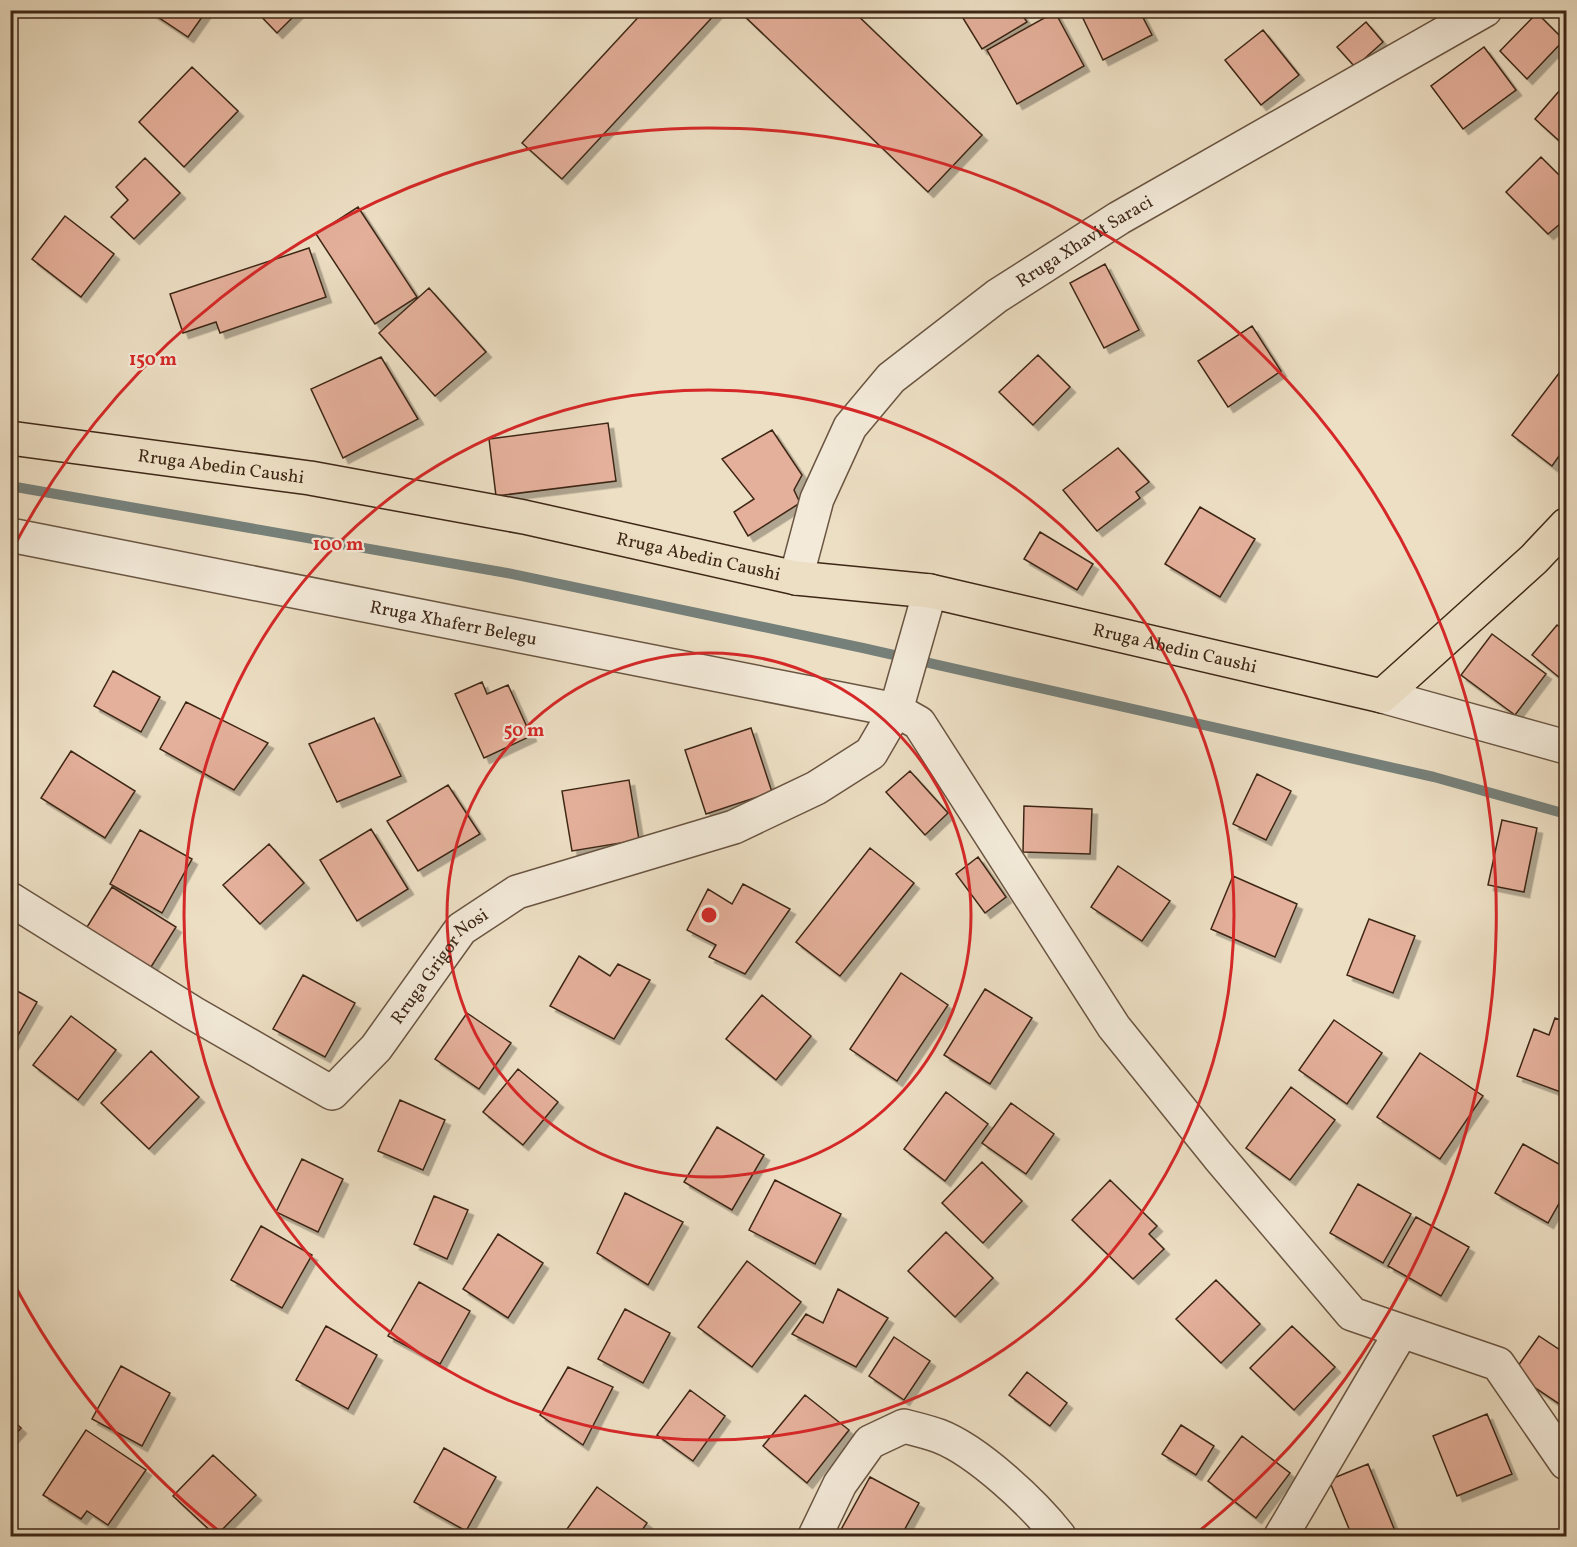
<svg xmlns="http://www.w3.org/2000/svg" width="1577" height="1547" font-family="Vollkorn,serif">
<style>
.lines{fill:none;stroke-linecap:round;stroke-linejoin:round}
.stream{stroke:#76807a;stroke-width:10}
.building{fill:#e5b09b;stroke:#3e2716;stroke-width:1.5;filter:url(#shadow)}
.minor-casing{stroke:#6a5542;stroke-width:36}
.major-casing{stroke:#3e2716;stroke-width:36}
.minor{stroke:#f3ead9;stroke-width:33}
.major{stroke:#eddfc4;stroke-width:33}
.ring{fill:none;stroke:#d62828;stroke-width:3}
.labels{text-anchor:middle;stroke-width:4.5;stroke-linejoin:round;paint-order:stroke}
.street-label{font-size:18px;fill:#3e2716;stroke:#f3ead9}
.centre{fill:#d62828;stroke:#f3ead9;stroke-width:3}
.ring-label{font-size:18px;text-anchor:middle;font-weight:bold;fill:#d62828;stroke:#f3ead9;stroke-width:4.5;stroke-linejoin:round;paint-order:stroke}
</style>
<defs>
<filter id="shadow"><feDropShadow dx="5.5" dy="5.5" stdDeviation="0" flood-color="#0004"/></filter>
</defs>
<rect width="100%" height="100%" fill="#eddfc4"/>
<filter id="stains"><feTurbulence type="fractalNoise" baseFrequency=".00333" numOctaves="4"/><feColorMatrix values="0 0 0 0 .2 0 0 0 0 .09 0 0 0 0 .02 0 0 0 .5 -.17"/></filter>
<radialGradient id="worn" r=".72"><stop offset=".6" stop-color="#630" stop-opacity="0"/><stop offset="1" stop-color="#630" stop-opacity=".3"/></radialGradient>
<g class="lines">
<path class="stream" d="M10,486L507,573L863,648L1434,777L1566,814"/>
</g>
<path class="building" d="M154,10H207L188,37L152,13Z
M255,10H300L277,33Z
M645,10H719L562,179L522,143Z
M738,10H852L982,135L928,192Z
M958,10H1019L1027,22L982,49Z
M1079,10H1139L1152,35L1103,60Z
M1055,12L1084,66L1017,104L987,50Z
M1537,13L1564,40L1527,79L1500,51Z
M1366,22L1383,42L1355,67L1337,47Z
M1263,30L1299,75L1261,105L1225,60Z
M1484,47L1516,90L1463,129L1431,86Z
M192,67L238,111L184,167L139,122Z
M1566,83V147L1535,119Z
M1541,157L1566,182V219L1548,234L1506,192Z
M145,158L180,193L134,239L111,217L128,200L116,187Z
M358,207L417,297L375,324L316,234Z
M65,216L114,254L81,297L32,259Z
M309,248L326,297L220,333L216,322L183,333L170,294Z
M1105,264L1139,330L1104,348L1070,283Z
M429,288L486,352L435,396L379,333Z
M1566,324V338L1560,333Z
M1252,326L1281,371L1228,407L1198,361Z
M1038,355L1070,387L1033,425L999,392Z
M381,357L418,419L343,458L311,389Z
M1566,364V446L1552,466L1512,435Z
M608,423L616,481L496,496L489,439Z
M772,430L802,475L794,490L800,503L748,536L734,512L754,499L722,459Z
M1118,448L1149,482L1136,492L1140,498L1097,531L1063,490Z
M1200,507L1255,539L1220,597L1165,564Z
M1040,532L1093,564L1077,590L1024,559Z
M1557,625L1566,632V683L1532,655Z
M1492,634L1546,674L1515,715L1461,675Z
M113,671L160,697L141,732L94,706Z
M482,682L487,694L508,685L531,736L484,758L455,694Z
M186,702L268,743L234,790L160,749Z
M374,718L401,776L337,802L309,744Z
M751,728L772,792L706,814L685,750Z
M71,751L135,791L105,838L41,798Z
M910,771L948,813L925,835L886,792Z
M1257,774L1291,791L1266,840L1233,824Z
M629,780L639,840L572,851L562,791Z
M448,785L480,834L418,871L387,821Z
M1024,806L1092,809L1090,854L1023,852Z
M1502,820L1537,828L1524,892L1488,885Z
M371,829L408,889L357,921L320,860Z
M140,830L192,859L162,913L110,884Z
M269,844L304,883L260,924L223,885Z
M870,848L914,883L840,976L796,942Z
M978,857L1006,897L985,913L956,874Z
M1118,866L1170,901L1142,941L1091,907Z
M1233,876L1297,904L1275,957L1211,929Z
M743,884L790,909L745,974L709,957L716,945L687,930L708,889L732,904Z
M112,887L176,927L146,975L82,935Z
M1369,919L1415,936L1393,993L1347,975Z
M579,956L610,976L618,964L650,980L614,1039L550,1006Z
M901,973L948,1005L897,1081L850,1049Z
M303,975L355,1003L325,1057L273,1029Z
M10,987L37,1002L10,1049Z
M985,989L1032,1018L990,1084L944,1055Z
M762,995L811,1036L776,1080L726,1039Z
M467,1013L511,1043L479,1089L435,1059Z
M71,1016L116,1050L78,1100L33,1065Z
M1555,1018L1566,1022V1094L1517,1076L1534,1029L1549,1035Z
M1334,1020L1382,1053L1347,1104L1299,1070Z
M151,1051L199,1097L149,1149L101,1103Z
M1420,1053L1483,1096L1440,1159L1377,1117Z
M518,1069L558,1102L523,1145L483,1112Z
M1291,1087L1335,1120L1290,1180L1246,1148Z
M946,1092L988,1124L945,1181L904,1149Z
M400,1100L445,1120L423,1170L378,1151Z
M1011,1103L1054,1134L1026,1174L982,1143Z
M717,1127L764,1155L732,1210L684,1182Z
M1523,1144L1566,1168V1191L1548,1223L1495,1193Z
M302,1159L343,1179L318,1232L276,1212Z
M982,1162L1022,1201L983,1243L942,1203Z
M775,1180L841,1214L815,1264L749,1230Z
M1110,1180L1157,1226L1149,1234L1164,1249L1133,1279L1072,1220Z
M1358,1184L1411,1214L1383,1263L1330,1233Z
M625,1193L683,1222L648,1285L597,1253Z
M434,1196L468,1210L447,1259L414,1244Z
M1416,1217L1469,1247L1441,1296L1388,1266Z
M261,1226L312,1255L282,1308L231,1280Z
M946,1232L993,1278L955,1317L908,1271Z
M498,1234L543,1263L508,1318L463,1289Z
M747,1261L801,1302L752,1367L698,1327Z
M1216,1280L1260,1324L1221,1363L1176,1319Z
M419,1282L470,1311L440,1364L388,1336Z
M838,1289L888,1318L856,1367L792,1334L806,1314L823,1323Z
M625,1309L670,1333L643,1383L598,1359Z
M326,1326L377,1355L348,1409L296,1380Z
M1292,1326L1335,1367L1294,1410L1250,1368Z
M1539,1336L1566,1354V1402L1564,1407L1513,1373Z
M894,1337L930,1361L904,1400L869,1376Z
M121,1366L170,1393L142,1446L92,1419Z
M568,1367L613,1387L583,1445L540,1415Z
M1027,1372L1067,1403L1050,1426L1009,1395Z
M690,1390L725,1416L693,1461L657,1435Z
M805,1395L849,1430L807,1483L763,1446Z
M1487,1414L1512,1474L1457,1496L1433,1436Z
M10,1418L21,1428L10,1440Z
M1181,1425L1214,1446L1196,1475L1162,1454Z
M86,1430L146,1470L108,1525L87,1511L81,1519L43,1495Z
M1242,1436L1290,1473L1256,1518L1208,1481Z
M444,1448L496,1477L466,1531L414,1502Z
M213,1455L256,1495L216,1536L173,1496Z
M1368,1464L1397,1536H1352L1329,1480Z
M870,1477L919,1503L901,1536L838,1535Z
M597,1487L647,1523L638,1536H562Z"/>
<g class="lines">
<defs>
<g id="minor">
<path id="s1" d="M10,535L896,710L919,723L1114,1027L1218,1156L1352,1314L1498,1364L1566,1463"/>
<path id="s2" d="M796,578L817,499L850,427L891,378L997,296L1119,218L1485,10"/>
<path d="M1382,696L1566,747"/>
<path id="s3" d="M10,899L193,1013L332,1093L376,1048L461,929L517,892L734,827L816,788L871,753L896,710L930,591"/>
<path d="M815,1536L840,1484L870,1442L904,1426C915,1429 928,1432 939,1436C978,1451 1034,1504 1059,1536"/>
<path d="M1281,1536L1401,1332"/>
</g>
<g id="major">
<path id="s4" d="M10,438L310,478L524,517L796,578L930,591L1382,696L1534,559L1566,525"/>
</g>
</defs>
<use href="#minor" class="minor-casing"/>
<use href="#major" class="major-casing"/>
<use href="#minor" class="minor"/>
<use href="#major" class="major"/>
</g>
<g class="ring">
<circle cx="709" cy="915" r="262"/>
<circle cx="709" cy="915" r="525"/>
<path d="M224 1535A787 787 0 0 1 11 1278M11 552A787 787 0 1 1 1194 1535"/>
</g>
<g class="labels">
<g class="street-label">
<text dy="6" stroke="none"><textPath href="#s2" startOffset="462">Rruga Xhavit Saraci</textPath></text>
<text dy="6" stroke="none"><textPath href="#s4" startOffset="213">Rruga Abedin Caushi</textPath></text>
<text dy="6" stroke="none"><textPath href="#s4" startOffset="699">Rruga Abedin Caushi</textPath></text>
<text dy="6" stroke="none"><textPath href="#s1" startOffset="452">Rruga Xhaferr Belegu</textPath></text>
<text dy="6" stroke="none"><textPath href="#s4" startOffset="1185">Rruga Abedin Caushi</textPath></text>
<text dy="6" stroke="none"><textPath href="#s3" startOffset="543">Rruga Grigor Nosi</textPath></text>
</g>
</g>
<circle cx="709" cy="915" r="9" class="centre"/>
<g class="ring-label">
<text x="153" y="365">150 m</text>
<text x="338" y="550">100 m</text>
<text x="524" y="736">50 m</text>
</g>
<rect width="1577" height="1547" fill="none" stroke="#eddfc4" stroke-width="36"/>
<rect x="12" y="12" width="1553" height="1523" fill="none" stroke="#3e2716" stroke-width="3"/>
<rect x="18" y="18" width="1541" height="1511" fill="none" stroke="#3e2716" stroke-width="1.5"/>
<rect width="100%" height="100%" filter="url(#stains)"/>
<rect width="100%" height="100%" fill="url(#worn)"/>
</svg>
